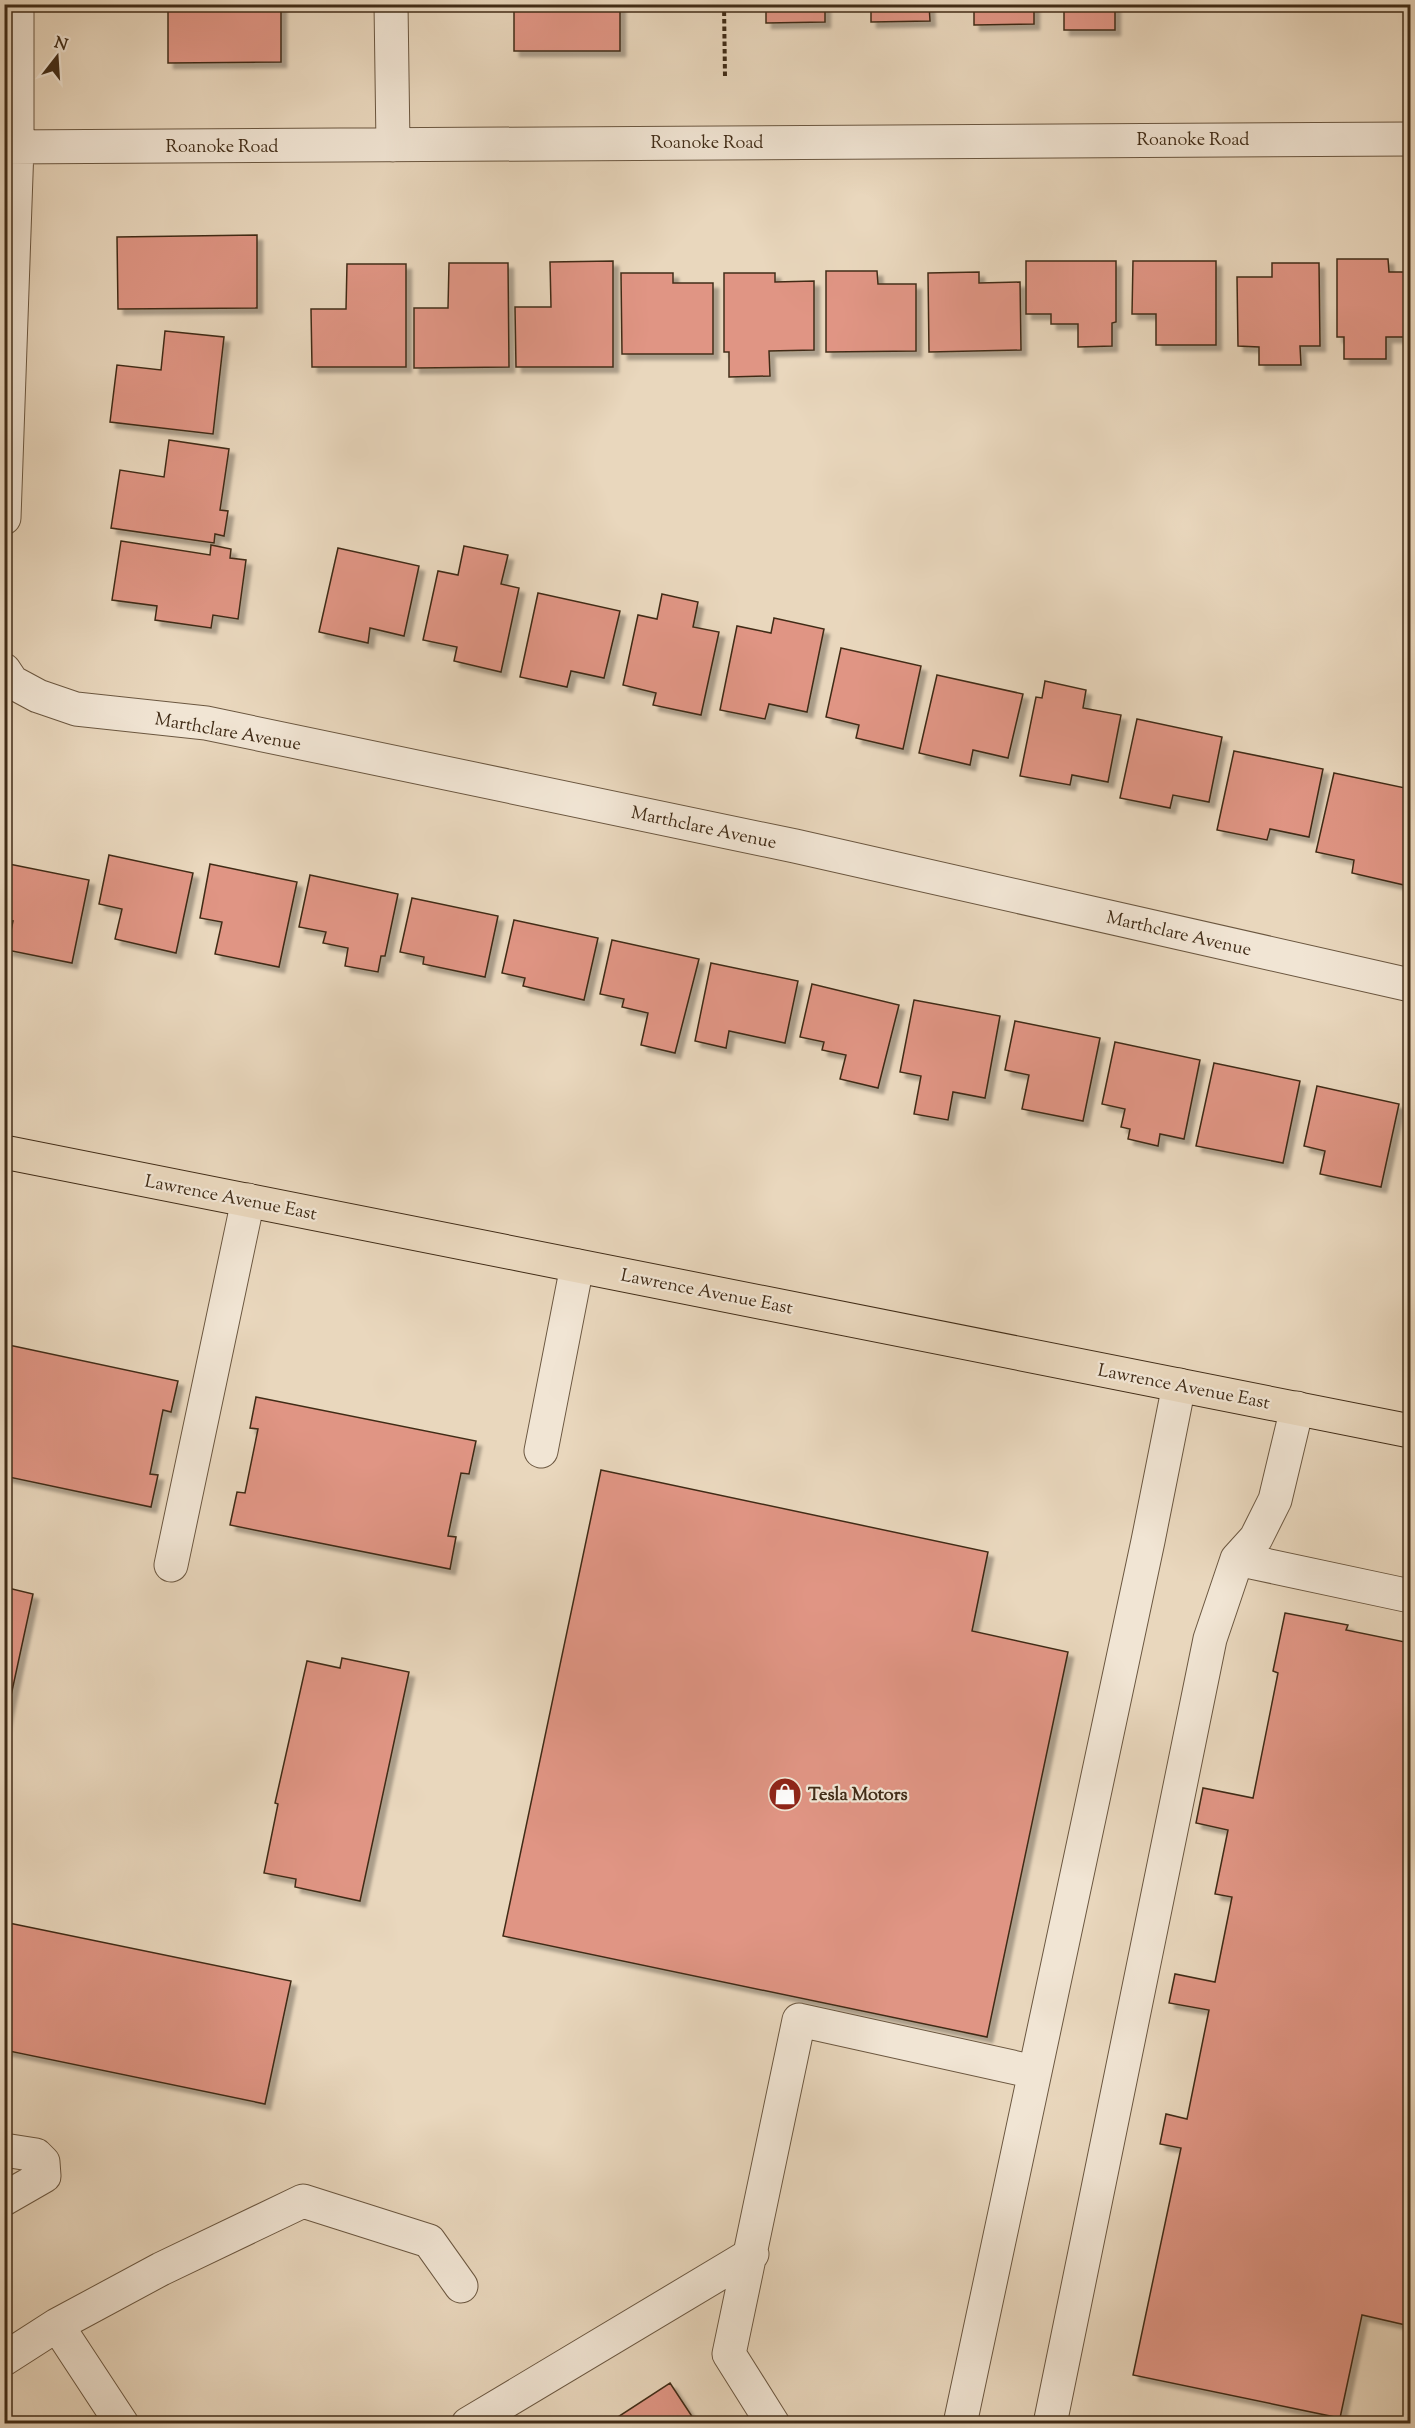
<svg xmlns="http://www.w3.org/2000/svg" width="1415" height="2428" font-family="'Sorts Mill Goudy',serif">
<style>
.building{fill:#e09584;stroke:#412c17;stroke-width:1.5;filter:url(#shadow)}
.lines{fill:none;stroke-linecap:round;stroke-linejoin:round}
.minor-casing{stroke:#6b5740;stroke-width:35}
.major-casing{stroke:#412c17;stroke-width:35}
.path{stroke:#412c17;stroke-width:4;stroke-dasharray:4.5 3;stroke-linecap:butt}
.minor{stroke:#f1e5d4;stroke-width:33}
.major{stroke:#e9d7bd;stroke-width:33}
.labels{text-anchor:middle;stroke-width:4.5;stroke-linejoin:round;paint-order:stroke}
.street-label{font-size:18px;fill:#412c17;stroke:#f1e5d4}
.poi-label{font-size:18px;font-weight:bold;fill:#412c17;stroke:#f1e5d4;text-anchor:start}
</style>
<defs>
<filter id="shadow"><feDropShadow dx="5.5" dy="5.5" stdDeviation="1.5" flood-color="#0004"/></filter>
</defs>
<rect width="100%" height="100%" fill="#e9d7bd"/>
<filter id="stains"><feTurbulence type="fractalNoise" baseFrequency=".00333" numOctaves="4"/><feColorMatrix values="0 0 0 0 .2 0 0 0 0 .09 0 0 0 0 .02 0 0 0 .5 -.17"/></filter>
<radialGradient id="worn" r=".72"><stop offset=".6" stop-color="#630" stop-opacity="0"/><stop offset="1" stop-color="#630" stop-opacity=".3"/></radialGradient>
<path class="building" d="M168,4H281V62L168,63Z
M514,4H620V51H514Z
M766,4H825V22L766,23Z
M871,4H929L930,21L871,22Z
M974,4H1034V24L974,25Z
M1064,4H1115V30H1064Z
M1406,4H1410V29H1406Z
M257,235V308L118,309L117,237Z
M1337,259H1388L1389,272H1410V337H1386V359H1344V337H1337Z
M613,261V367H516L515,307H551L550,262Z
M1026,261H1116V322L1112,323V346L1078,347V324H1051V314H1026Z
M1133,261H1216V345H1156V314H1132Z
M449,263H508L509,367L414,368V308H448Z
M1272,263H1319L1320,346H1300L1301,365H1259V347L1238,346L1237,277H1272Z
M347,264H406V367H312L311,309H346Z
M826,271H877L878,284H916V351L826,352Z
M979,272V283L1020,282L1021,350L929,352L928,273Z
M621,273H673V283H713V354H622Z
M724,273H775V282L814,281V350L769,351L770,376L729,377V352H724Z
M165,331L224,337L213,434L110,422L117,365L161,370Z
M169,440L229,449L220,510L228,511L224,536L215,534L214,543L111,528L120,470L164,477Z
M121,541L210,555L211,545L231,549L230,558L246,560L238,619L213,615L211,628L155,620L157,606L112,600Z
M464,546L508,555L501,584L519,588L501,672L454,661L457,647L423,640L438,571L458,575Z
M338,548L419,566L404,636L370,628L368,643L319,632Z
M538,593L620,611L604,678L571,671L567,687L520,677Z
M662,594L698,602L693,627L719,632L701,715L653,705L656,693L623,685L638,615L657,619Z
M774,618L824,629L807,712L769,704L765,719L720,710L737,626L771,633Z
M841,648L921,666L903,749L856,738L859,725L826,717Z
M937,675L1023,694L1008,758L973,750L970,765L919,753Z
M1045,681L1086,690L1083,708L1121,715L1108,782L1072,775L1070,785L1020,776L1036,697L1042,698Z
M1137,719L1222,737L1209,802L1173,795L1170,808L1120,798Z
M1234,751L1323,769L1309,837L1270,829L1267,840L1217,830Z
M1334,773L1410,789V854L1404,885L1352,873L1354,860L1316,852Z
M109,855L193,873L176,953L115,939L122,909L99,904Z
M4,863L89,880L72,963L7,950L13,921L4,920Z
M210,864L297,882L279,967L215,954L222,922L200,918Z
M310,875L398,894L385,956H381L378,972L345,966L348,948L323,943L326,932L299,927Z
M412,898L498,916L485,977L423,964L424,957L400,952Z
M514,920L598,938L584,1000L523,986L525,978L502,973Z
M612,940L699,959L675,1053L641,1045L648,1013L622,1007L624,999L600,994Z
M711,963L798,981L785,1043L729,1031L726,1048L695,1041Z
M812,984L899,1005L878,1088L840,1079L846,1055L822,1050L824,1042L800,1037Z
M914,1000L1000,1016L985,1098L953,1092L948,1120L914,1114L921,1076L900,1072Z
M1015,1021L1100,1038L1083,1121L1022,1109L1029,1075L1005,1070Z
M1115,1042L1200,1060L1184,1139L1160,1134L1158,1146L1128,1139L1130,1129L1121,1127L1125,1109L1102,1104Z
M1214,1063L1300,1081L1283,1163L1196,1146Z
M1317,1086L1399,1104L1381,1187L1320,1174L1325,1151L1304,1146Z
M1410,1145V1188L1405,1187L1409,1171L1405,1170Z
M4,1344L178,1381L171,1412L163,1410L150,1474L158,1475L151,1507L4,1476Z
M256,1397L476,1441L469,1474L461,1473L448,1536L456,1537L450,1569L230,1525L237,1492L245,1493L258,1429L250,1428Z
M601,1470L988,1552L972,1631L1068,1652L987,2037L503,1936Z
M4,1587L33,1594L4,1728Z
M1285,1613L1348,1625L1346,1630L1410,1643V2326L1362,2315L1340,2418L1133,2375L1181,2148L1160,2144L1166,2114L1187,2119L1209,2010L1169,2003L1175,1974L1215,1982L1232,1897L1215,1894L1228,1830L1196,1823L1203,1788L1253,1798L1278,1673L1273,1671Z
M342,1658L409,1672L360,1901L295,1887L296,1879L264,1873L278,1804L275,1803L307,1661L340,1668Z
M4,1922L291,1981L265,2104L4,2050Z
M670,2383L697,2424H607Z"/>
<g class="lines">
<defs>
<path id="minor" d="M391,4L393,145
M4,147L1410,139
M4,518L17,147V4
M4,670L12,682L38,696L76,709L206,723L795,846L1410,985
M541,1451L577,1266
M1237,1559L1410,1596
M171,1565L248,1200
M4,2150L36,2155L43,2162L44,2176L4,2199
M57,2325L161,2269L303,2201L429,2241L461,2286
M4,2359L57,2325L122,2424
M468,2424L752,2254
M773,2424L729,2354L799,2020L1035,2072
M960,2424L1148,1541L1179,1385
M1050,2424L1210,1639L1237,1559L1256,1538L1275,1500L1297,1408"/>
<path id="major" d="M4,1152L1410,1431"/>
</defs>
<use href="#minor" class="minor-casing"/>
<use href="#major" class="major-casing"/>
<path class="path" d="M724,4L725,77"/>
<use href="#minor" class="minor"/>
<use href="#major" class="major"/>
</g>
<defs>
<symbol id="shop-disc" viewBox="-11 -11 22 22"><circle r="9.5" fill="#8f2418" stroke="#f1e5d4"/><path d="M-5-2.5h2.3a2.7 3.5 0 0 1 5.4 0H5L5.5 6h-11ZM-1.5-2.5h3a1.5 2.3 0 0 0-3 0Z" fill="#fff"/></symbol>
</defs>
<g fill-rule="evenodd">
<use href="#shop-disc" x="766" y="1775" width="38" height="38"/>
</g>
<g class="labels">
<g class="street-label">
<text x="1193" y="145">Roanoke Road</text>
<text x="707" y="148">Roanoke Road</text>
<text x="222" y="152">Roanoke Road</text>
<text transform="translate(228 731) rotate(10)" y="6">Marthclare Avenue</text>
<text transform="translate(704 827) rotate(12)" y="6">Marthclare Avenue</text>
<text transform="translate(1179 933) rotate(13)" y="6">Marthclare Avenue</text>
<text transform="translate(231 1197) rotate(11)" y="6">Lawrence Avenue East</text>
<text transform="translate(707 1291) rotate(11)" y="6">Lawrence Avenue East</text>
<text transform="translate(1184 1386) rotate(11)" y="6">Lawrence Avenue East</text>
</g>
<g class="poi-label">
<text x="808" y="1800">Tesla Motors</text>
</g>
</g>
<rect width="1415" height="2428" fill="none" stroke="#e9d7bd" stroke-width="24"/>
<rect x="6" y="6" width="1403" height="2416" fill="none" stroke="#412c17" stroke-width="3"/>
<rect x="12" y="12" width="1391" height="2404" fill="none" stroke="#412c17" stroke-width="1.5"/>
<g transform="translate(57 57) rotate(17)" stroke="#f1e5d4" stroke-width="4.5" paint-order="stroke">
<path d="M0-4.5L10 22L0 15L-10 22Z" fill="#412c17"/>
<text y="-9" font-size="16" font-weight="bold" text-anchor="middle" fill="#412c17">N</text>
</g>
<rect width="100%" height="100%" filter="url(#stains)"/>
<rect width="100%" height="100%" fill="url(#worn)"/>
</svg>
